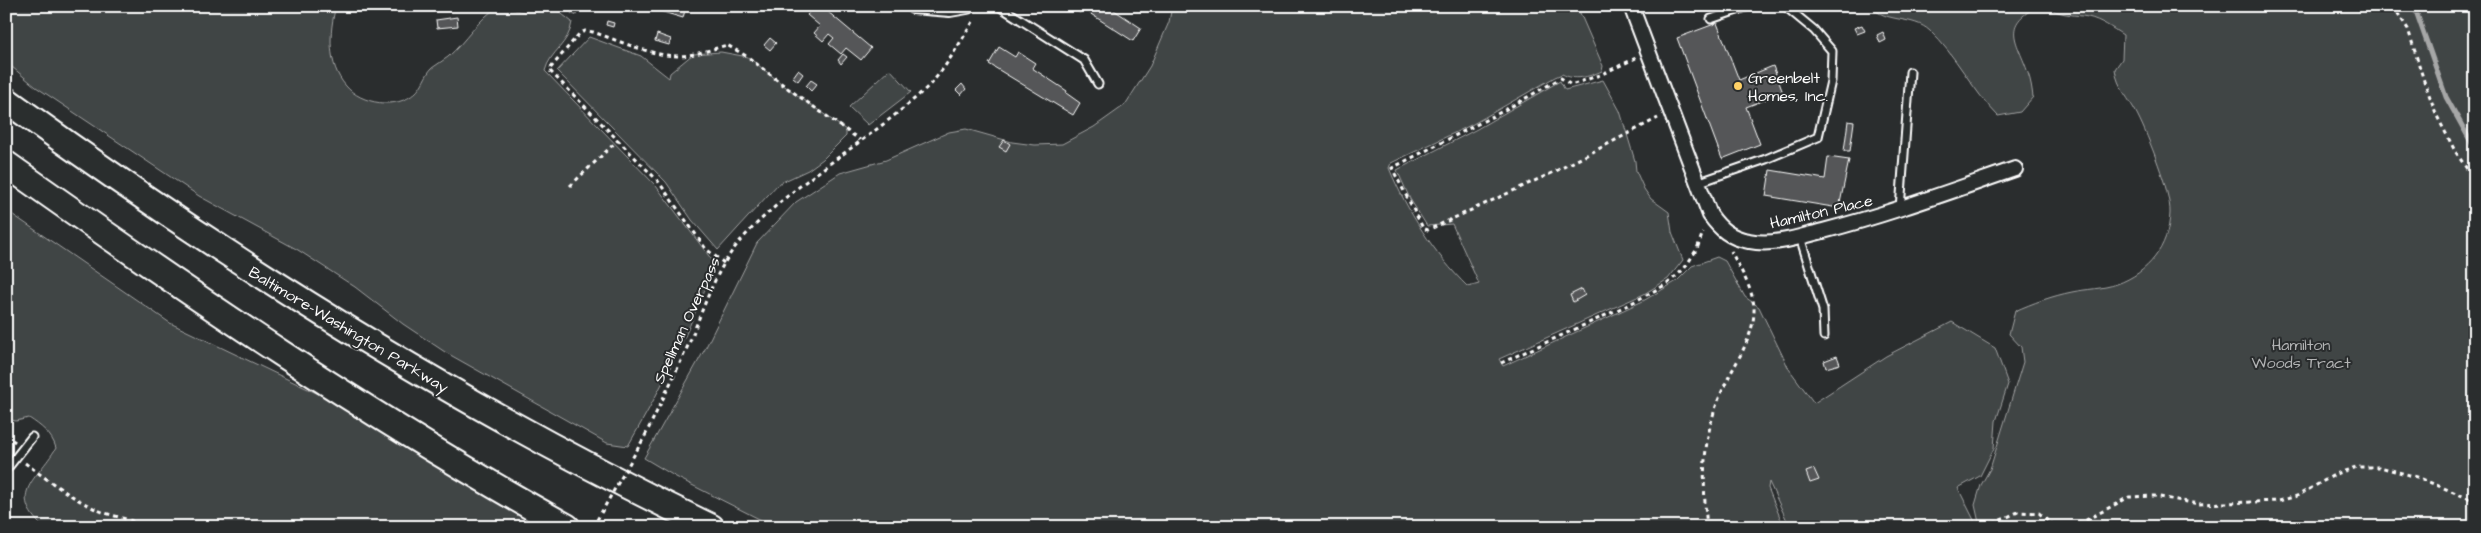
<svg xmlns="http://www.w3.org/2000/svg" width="2481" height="533" font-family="'Architects Daughter',sans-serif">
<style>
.green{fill:#414445;stroke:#a0a2a2}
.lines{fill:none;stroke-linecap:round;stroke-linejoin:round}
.stream{stroke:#a6a7a7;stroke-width:5}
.building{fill:#555758;stroke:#fff}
.service-casing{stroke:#fff;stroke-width:11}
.minor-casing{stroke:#fff;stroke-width:18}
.motorway-casing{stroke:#fff;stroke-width:29}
.path{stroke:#fff;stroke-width:3;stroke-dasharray:4 4;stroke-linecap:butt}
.service{stroke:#2a2d2e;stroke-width:7}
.minor{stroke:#2a2d2e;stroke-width:14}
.motorway{stroke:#2a2d2e;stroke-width:25}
.path-bridge{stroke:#fff;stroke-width:3;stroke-dasharray:4 4;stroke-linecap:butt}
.poi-dot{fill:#ffd166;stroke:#2a2d2e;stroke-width:2}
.labels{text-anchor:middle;stroke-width:4;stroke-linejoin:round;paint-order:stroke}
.poi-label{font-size:16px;fill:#fff;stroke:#2a2d2e;text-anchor:start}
.street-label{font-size:16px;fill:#fff;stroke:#2a2d2e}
.park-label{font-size:16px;fill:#b3b4b5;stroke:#2a2d2e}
</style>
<rect width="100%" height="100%" fill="#2a2d2e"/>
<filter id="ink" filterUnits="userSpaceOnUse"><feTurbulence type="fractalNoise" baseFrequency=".02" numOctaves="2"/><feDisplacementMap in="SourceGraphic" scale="10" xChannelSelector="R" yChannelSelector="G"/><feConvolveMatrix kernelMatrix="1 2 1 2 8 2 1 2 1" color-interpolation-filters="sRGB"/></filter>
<g filter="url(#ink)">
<path class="green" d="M6,6H336C329,31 327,65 346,86C361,104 397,110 415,93C423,86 425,75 432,68C437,64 443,61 448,57C466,41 478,19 499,6C508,6 517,12 527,12C555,12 545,0 572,22C569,45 550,51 545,71L656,186L712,260C711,277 704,292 697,308C678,355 654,401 628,446L607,443L445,352L403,324L355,287L298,250L199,196L36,87L6,62Z
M1172,6H1577L1603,66L1602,71C1588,77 1575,81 1562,74L1555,77L1473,124L1391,163L1389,168C1407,211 1434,254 1468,287L1479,284L1452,224L1427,226L1410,199L1397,170L1477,129L1560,81L1565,90L1603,80L1620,111L1635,161L1636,171L1644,189L1651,199L1669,212L1672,232L1683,260L1668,279L1644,294L1499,359L1503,366L1643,301L1677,281L1692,266L1717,257L1725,261L1745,297L1759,307L1789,369L1814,403L1886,356L1952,322L1995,348L2008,384L1996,421L1994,448L1980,476L1958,488L1975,522L1967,527H1869L1867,523L1861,527H1790L1769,482L1768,488L1784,527H775L676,477L644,458L705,349L757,243L796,202L840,173L886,160L949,132L966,129L1012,142L1035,145L1062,144L1094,127L1125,105L1150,66L1169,22Z
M1870,6H2039C1999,25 2018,42 2028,73C2031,81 2032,89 2033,97L2020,112L1998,116C1972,90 1956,55 1930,31C1913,15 1887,24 1870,6Z
M2046,6H2475V527H1980L1975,505L1981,485L1990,469L2023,362L2021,347L2009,334L2015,311C2033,303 2052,296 2072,292C2086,289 2103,289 2117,284C2148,273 2169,247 2170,213C2171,192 2148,136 2138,116C2130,99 2117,88 2115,69L2122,59L2123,35C2112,28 2101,20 2088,17C2073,14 2060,16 2046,6Z
M589,37L641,56L669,78L670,73L693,54L721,52L748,57L786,87L846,130V136L823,159L808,170L778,184L718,250L692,220L666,182L557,71Z
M890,69L911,92L868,125L849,107Z
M6,210L170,323L425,445L567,527H43C7,493 37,480 56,448C52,434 41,426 29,418L16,421L6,419Z"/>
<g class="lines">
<path class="stream" d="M2413,6L2417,14L2446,97L2475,149"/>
</g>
<path class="building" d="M654,6H686L683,18L653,9Z
M814,6H821L871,48L861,60L846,48L841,54L829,44L834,38L829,34L823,41L814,33L820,26L807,15Z
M1073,6H1108L1141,28L1133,41L1083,9L1080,13L1071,8Z
M572,8L578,10L576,15L571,13Z
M457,17L458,26L437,28L436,20Z
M607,21L614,23L613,27L606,25Z
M1717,23L1739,80L1773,66L1783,93L1746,107L1760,144L1722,159L1677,38Z
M1862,25L1865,31L1857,34L1854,28Z
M1883,32L1886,40L1880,43L1877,35Z
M657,34L671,39L669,45L655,41Z
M770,38L776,43L770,50L764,45Z
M999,47L1015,57L1018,52L1035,63L1032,68L1067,91L1066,93L1080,103L1073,115L989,64Z
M843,54L847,57L841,64L838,60Z
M798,70L803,74L798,81L793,77Z
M811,80L817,84L811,91L806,86Z
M962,84L966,89L961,95L956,90Z
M1848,121L1854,122L1850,151H1844Z
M1004,140L1010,144L1006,151L999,147Z
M1828,157L1849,160L1839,208L1766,196L1770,170L1825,179Z
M1582,289L1585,295L1573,302L1570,295Z
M1837,356L1840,364L1826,368L1824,361Z
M1814,469L1819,480L1810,483L1806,472Z"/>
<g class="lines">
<defs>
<path id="service" d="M999,6L1084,60L1098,84
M1711,19L1749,6
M1697,183L1766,159L1818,137L1831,81L1832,51L1814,30L1785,6
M1900,209L1910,72
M1800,237L1823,310L1824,336
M6,470L32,437"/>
<path id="minor" d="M913,6L950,9L967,6
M1631,6L1710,215C1720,229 1730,238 1749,241C1774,246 1799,237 1823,231C1889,214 1951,191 2015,169"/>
<path id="motorway" d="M6,100C229,262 462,408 711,527
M6,164C188,293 372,419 567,527"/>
</defs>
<use href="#service" class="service-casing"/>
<use href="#minor" class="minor-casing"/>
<use href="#motorway" class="motorway-casing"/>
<path class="path" d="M2031,6L2032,9
M2393,6L2408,29L2424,81L2437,116L2455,151L2475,181
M1636,58L1600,75L1571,85L1561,78L1503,111L1392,168L1423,228L1428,230L1554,172L1658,118
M570,186L618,140
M724,263L706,249L658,181L549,70L579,34L585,31L593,32C620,41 649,55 677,56C694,56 712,49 727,45L748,57L786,87L860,140
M1501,363L1628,305L1667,284L1684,269L1697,249L1703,232
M6,435L15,442
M645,436C660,404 676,373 690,341C704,307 716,268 741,240C794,181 864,145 922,92C945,72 958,44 975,19
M25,463C49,481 73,499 100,511C114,517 130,518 143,527
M1707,527C1702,477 1702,435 1723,389C1734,364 1753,340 1754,312C1755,291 1740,270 1731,251
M1986,527L2018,512L2039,513L2050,523L2058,527
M2063,527L2079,524L2129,497L2154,496L2199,504L2279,501L2297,496L2336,474L2356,467H2380L2417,477L2475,501"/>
<use href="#service" class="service"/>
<use href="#minor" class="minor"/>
<use href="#motorway" class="motorway"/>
<path class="path-bridge" d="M593,527L645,436"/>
</g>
</g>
<circle class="poi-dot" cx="1738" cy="86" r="5"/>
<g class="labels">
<g class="poi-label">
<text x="1748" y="83">Greenbelt<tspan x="1748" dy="18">Homes, Inc.</tspan></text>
</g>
<g class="street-label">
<text transform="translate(1821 211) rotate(-13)" y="6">Hamilton Place</text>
<text transform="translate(686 320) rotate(-65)" y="6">Spellman Overpass</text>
<text transform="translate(349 329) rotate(31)" y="6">Baltimore-Washington Parkway</text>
</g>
<g class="park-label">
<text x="2301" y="350">Hamilton<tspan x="2301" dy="18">Woods Tract</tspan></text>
</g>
</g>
<rect width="2481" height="533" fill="none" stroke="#2a2d2e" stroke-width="25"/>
<rect x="12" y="12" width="2456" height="508" fill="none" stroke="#fff" stroke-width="2" filter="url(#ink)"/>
</svg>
